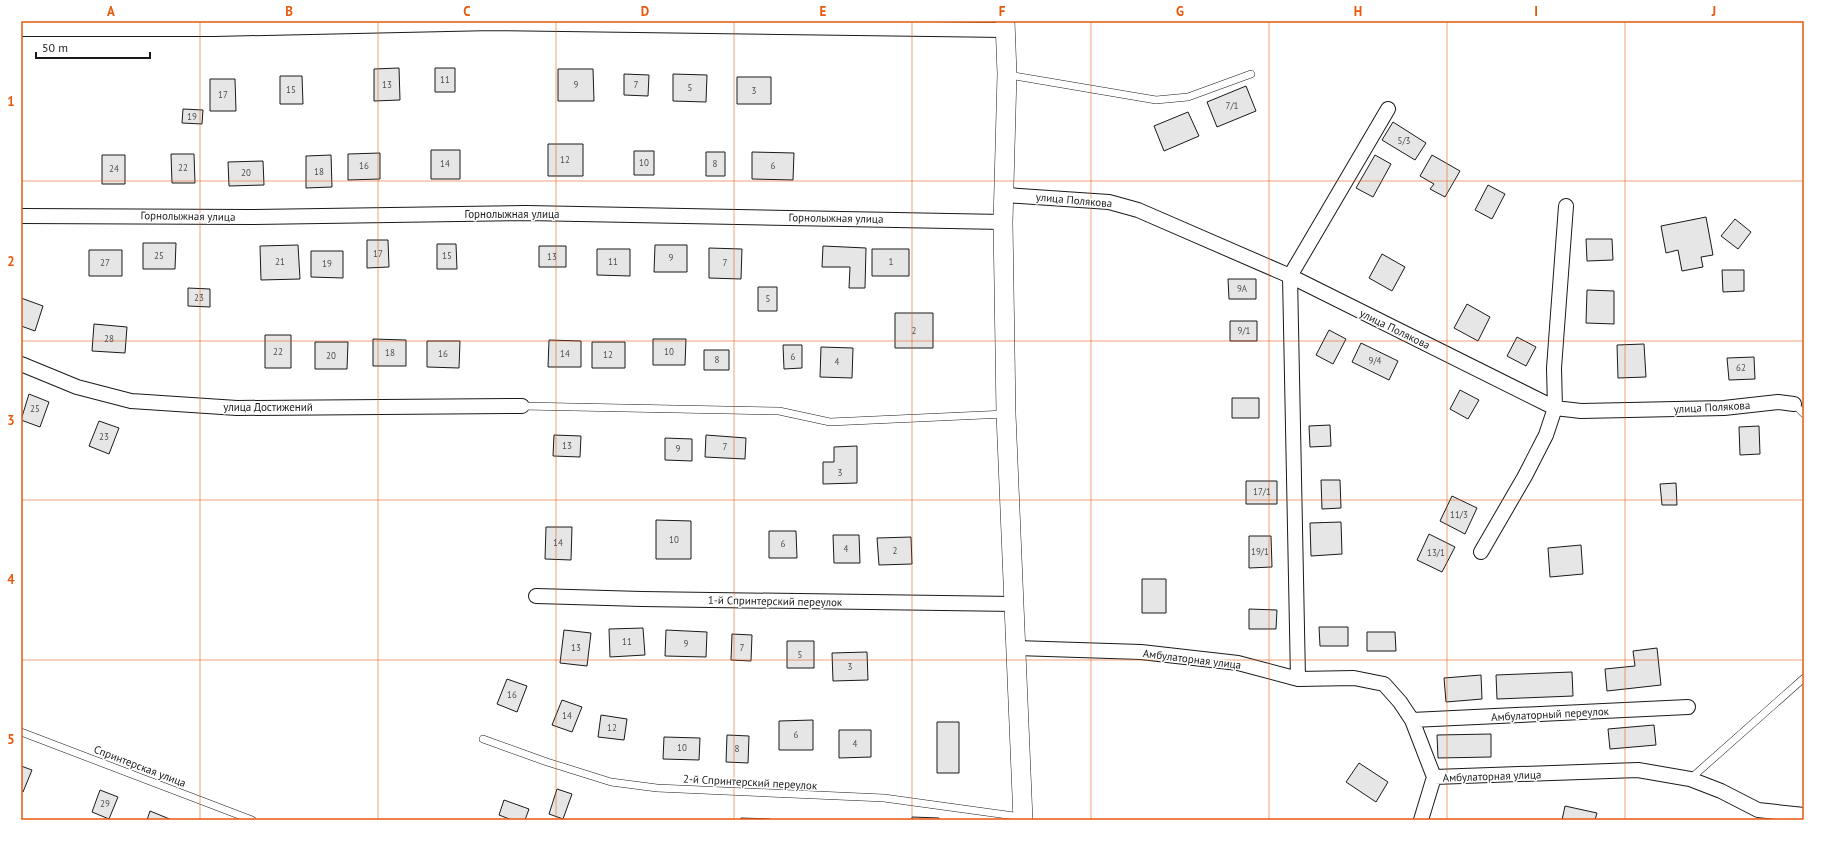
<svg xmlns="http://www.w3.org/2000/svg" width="1825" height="841" font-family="'PT Sans',sans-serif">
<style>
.building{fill:#e6e6e6;stroke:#1a1a1a}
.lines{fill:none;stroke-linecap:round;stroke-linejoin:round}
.lane-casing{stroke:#1a1a1a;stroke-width:8}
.street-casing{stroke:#1a1a1a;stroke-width:16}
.secondary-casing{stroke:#1a1a1a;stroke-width:20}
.lane{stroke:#fff;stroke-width:7}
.street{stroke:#fff;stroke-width:14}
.secondary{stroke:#fff;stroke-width:19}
.grid{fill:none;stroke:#e8590c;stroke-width:1;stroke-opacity:0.55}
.labels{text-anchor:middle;stroke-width:3;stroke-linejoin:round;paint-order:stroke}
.number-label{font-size:9px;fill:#4d4d4d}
.street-label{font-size:11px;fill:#1a1a1a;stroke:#fff}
.neatline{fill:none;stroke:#e8590c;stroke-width:1.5}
.grid-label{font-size:13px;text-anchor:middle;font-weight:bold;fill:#e8590c}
</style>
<rect width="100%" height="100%" fill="#fff"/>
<path class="building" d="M399,68L400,100L374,101V69Z
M435,68H455V92H435Z
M558,69H593L594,101H558Z
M624,74L649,75L648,96L624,95Z
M673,74L707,75L706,102L673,101Z
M280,76H302L303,104H280Z
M737,77H771V104H737Z
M210,79H235L236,111H210Z
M1246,86L1256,111L1217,127L1207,102Z
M183,109L203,110L202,124L182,123Z
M1188,112L1199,136L1164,151L1154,126Z
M1393,122L1426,143L1415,160L1382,140Z
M548,144H583V176H548Z
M431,150H460V179H431Z
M634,151H654V175H634Z
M706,152H725V176H706Z
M752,152L794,153L793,180L752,179Z
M380,153V179L348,180V154Z
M171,154H194L195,183H172Z
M102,155H125V184H102Z
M331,155L332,187L306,188V156Z
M1375,155L1391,164L1373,197L1356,188Z
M1432,155L1460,171L1445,197L1430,189L1434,184L1420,176Z
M263,161L264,185L229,186L228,162Z
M1488,185L1505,194L1492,219L1475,210Z
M1706,217L1713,255L1701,257L1703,267L1682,271L1678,250L1666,253L1661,226Z
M1735,219L1751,232L1738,249L1721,236Z
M1586,239H1612L1613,260L1587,261Z
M367,240H388L389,267L367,268Z
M143,243H176L175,269H143Z
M437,244H456L457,269H437Z
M298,245L300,279L261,280L260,246Z
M655,245H687V272H654Z
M539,246H566V267H539Z
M823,246L866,248L865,288H849L850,267H822Z
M709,248L742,249L741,279L709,278Z
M597,249H630V276L597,275Z
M872,249H909V276H872Z
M89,250H122V276H89Z
M311,251H343V278L311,277Z
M1382,254L1405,267L1392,291L1369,278Z
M1722,270H1744V291L1723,292Z
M1228,279H1256V299H1229Z
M758,287H777V311H758Z
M188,288L210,289V307L188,306Z
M1587,290L1614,291V324L1586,323Z
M21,298L43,306L35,331L21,326Z
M1467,304L1490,317L1478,341L1454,328Z
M895,313H933V348H895Z
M1230,321H1257V341H1230Z
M94,324L127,327L125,353L92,351Z
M1329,330L1346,339L1333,364L1316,355Z
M265,335H291V368H265Z
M1517,337L1536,347L1526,366L1507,356Z
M373,339L406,340V366H373Z
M653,339H686L685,365H653Z
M549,340L581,341V367H548Z
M427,341H460L459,368L427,367Z
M315,342H348L347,369H315Z
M592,342H625V368H592Z
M1361,343L1398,361L1389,380L1352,362Z
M1644,344L1646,377L1618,378L1617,345Z
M783,345H802V368L784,369Z
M821,347L853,348L852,378L820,377Z
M704,350H729V370H704Z
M1754,357L1755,379L1729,380L1727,358Z
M1460,390L1479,400L1468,419L1450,409Z
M29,394L49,402L40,427L21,420Z
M1232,398H1259V418H1232Z
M99,421L119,428L109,454L89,446Z
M1330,425L1331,446L1310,447L1309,426Z
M1759,426L1760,454L1740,455L1739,427Z
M554,435L581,436L580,457L553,456Z
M706,435L746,438L745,459L705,457Z
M665,438L692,439V461L665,460Z
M857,446V483L823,484V462H834V447Z
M1321,480H1340L1341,508L1322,509Z
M1246,481H1277V504H1246Z
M1676,483L1677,505H1662L1660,484Z
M1452,496L1477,508L1465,534L1440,521Z
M656,520L691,521V559H656Z
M1341,522L1342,554L1311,556L1310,523Z
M546,527H572L571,560L545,559Z
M769,531H796L797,558H769Z
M1429,534L1455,547L1442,572L1417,560Z
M833,535H859L860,563H834Z
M1249,536H1271L1272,567L1249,568Z
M911,537L912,564L879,565L877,538Z
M1581,545L1583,574L1550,577L1548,548Z
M1142,579H1166V613H1142Z
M1249,609L1277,610L1276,629H1249Z
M1319,627H1348V646H1320Z
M643,628L645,655L610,657L609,629Z
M564,630L591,633L587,666L560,663Z
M666,630L707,632L706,657L665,656Z
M1367,632H1395L1396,651H1367Z
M732,634L752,635L751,661L731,660Z
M787,641H814V668H787Z
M1657,648L1661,685L1607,691L1605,669L1635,666L1633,651Z
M867,652L868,680L833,681L832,653Z
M1572,672L1573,696L1497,699L1496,675Z
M1481,675L1482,699L1446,702L1444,678Z
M507,679L527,686L517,712L497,704Z
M562,700L582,707L572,732L552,725Z
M601,715L627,719L624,740L598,737Z
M813,720V750H779V721Z
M937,722H959V773H937Z
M1654,725L1656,745L1610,749L1608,729Z
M839,730H871V757L839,758Z
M1491,734V757L1438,758L1437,735Z
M727,735L749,736L748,763L726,762Z
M664,737L700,738L699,760L663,759Z
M1359,763L1388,782L1376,802L1346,782Z
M21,766L32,770L23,792L21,791Z
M557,789L572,794L563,819L549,814Z
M100,790L118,797L109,819L92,812Z
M504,800L529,809L525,820H512L499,815Z
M1565,806L1597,813L1595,820H1562Z
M150,811L172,820H147Z
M912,817L939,818V820H912Z
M741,818L770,819V820H741Z"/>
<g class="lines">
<defs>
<path id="lane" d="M1009,75L1156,100L1188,97L1251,74
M1794,404L1804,414
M522,406L779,411L830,422L1006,414
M21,732L252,820
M483,739L547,762L611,782L657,788L884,798L1022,817
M1690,779L1804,678"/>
<path id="street" d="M21,29H214L493,23L1005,30
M1005,195L1109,202L1138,210L1290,276L1555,408L1581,411L1724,408L1778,402L1794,404
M21,216L250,217L526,213L1003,222
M21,364L77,387L131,401L237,408L522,406
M1481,552L1525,476L1546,435L1555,408L1554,368L1566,206
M536,596L642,599L1015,604
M1016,648L1141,652L1238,663L1298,679L1354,678L1384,684L1400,702L1412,720L1434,777L1638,770L1690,779L1721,791L1758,810L1804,815
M1298,679L1290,276L1388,109
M1412,720L1688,707
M1421,820L1434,777"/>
<path id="secondary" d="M1005,21L1007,74L1003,222L1006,414L1023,820"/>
</defs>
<use href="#lane" class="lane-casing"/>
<use href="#street" class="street-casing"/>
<use href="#secondary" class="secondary-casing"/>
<use href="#lane" class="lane"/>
<use href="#street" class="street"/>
<use href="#secondary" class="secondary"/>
</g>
<path class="grid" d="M200,21V820M378,21V820M556,21V820M734,21V820M912,21V820M1091,21V820M1269,21V820M1447,21V820M1625,21V820M21,181H1804M21,341H1804M21,500H1804M21,660H1804"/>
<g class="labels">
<g class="number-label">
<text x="445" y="83">11</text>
<text x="387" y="88">13</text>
<text x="576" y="88">9</text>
<text x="636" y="88">7</text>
<text x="690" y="91">5</text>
<text x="291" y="93">15</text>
<text x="754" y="94">3</text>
<text x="223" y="98">17</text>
<text x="1232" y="109">7/1</text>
<text x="192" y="120">19</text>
<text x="1404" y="144">5/3</text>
<text x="565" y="163">12</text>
<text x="644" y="166">10</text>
<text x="445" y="167">14</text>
<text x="715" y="167">8</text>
<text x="364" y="169">16</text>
<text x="773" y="169">6</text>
<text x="183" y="171">22</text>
<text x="114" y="172">24</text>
<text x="319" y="175">18</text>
<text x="246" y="176">20</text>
<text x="378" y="257">17</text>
<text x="159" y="259">25</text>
<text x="447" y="259">15</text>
<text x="552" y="260">13</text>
<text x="671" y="261">9</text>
<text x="280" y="265">21</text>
<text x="613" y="265">11</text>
<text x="891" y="265">1</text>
<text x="105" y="266">27</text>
<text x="725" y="266">7</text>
<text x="327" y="267">19</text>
<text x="1242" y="292">9А</text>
<text x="199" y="301">23</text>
<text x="768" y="302">5</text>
<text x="914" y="334">2</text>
<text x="1244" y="334">9/1</text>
<text x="109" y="342">28</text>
<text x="278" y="355">22</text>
<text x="669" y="355">10</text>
<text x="390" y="356">18</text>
<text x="443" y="357">16</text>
<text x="565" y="357">14</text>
<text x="608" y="358">12</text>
<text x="331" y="359">20</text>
<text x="793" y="360">6</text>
<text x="717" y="363">8</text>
<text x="1375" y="364">9/4</text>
<text x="837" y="365">4</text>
<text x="1741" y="371">62</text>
<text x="35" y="412">25</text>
<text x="104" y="440">23</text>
<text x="567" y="449">13</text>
<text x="725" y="450">7</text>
<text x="678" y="452">9</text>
<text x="840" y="476">3</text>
<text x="1262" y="495">17/1</text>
<text x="1459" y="518">11/3</text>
<text x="674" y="543">10</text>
<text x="558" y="546">14</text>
<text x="783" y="547">6</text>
<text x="846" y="552">4</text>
<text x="895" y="554">2</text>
<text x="1260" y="555">19/1</text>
<text x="1436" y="556">13/1</text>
<text x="627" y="645">11</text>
<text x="686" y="647">9</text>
<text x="576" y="651">13</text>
<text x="742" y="651">7</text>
<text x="800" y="658">5</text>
<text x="850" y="670">3</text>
<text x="512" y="698">16</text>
<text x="567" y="719">14</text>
<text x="612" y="731">12</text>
<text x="796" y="738">6</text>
<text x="855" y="747">4</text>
<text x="682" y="751">10</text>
<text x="737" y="752">8</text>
<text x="105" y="807">29</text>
</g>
<g class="street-label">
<text transform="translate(1074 200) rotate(5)" y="4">улица Полякова</text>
<text x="512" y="218">Горнолыжная улица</text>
<text transform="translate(188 216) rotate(1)" y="4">Горнолыжная улица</text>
<text transform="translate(836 218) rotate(1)" y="4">Горнолыжная улица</text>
<text transform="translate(1395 329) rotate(26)" y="4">улица Полякова</text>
<text x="268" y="411">улица Достижений</text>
<text transform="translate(1712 407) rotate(-3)" y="4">улица Полякова</text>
<text transform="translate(775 601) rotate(1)" y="4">1-й Спринтерский переулок</text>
<text transform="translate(1192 659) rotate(7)" y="4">Амбулаторная улица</text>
<text transform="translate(1550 714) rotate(-3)" y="4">Амбулаторный переулок</text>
<text transform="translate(140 766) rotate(21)" y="4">Спринтерская улица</text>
<text transform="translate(1492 776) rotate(-2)" y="4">Амбулаторная улица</text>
<text transform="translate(750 782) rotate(3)" y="4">2-й Спринтерский переулок</text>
</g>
</g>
<rect width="1825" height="841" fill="none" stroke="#ffffff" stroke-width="44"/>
<path d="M36 52v6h114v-6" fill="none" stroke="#1a1a1a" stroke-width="2"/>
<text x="42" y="52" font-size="12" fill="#1a1a1a" stroke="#ffffff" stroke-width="3" paint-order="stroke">50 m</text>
<rect x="22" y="22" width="1781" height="797" class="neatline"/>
<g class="grid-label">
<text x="111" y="16">A</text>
<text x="289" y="16">B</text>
<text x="467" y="16">C</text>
<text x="645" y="16">D</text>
<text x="823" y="16">E</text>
<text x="1002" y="16">F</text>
<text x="1180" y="16">G</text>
<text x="1358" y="16">H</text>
<text x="1536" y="16">I</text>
<text x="1714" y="16">J</text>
<text x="11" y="106">1</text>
<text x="11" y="266">2</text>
<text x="11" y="425">3</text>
<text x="11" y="584">4</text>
<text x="11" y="744">5</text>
</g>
</svg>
